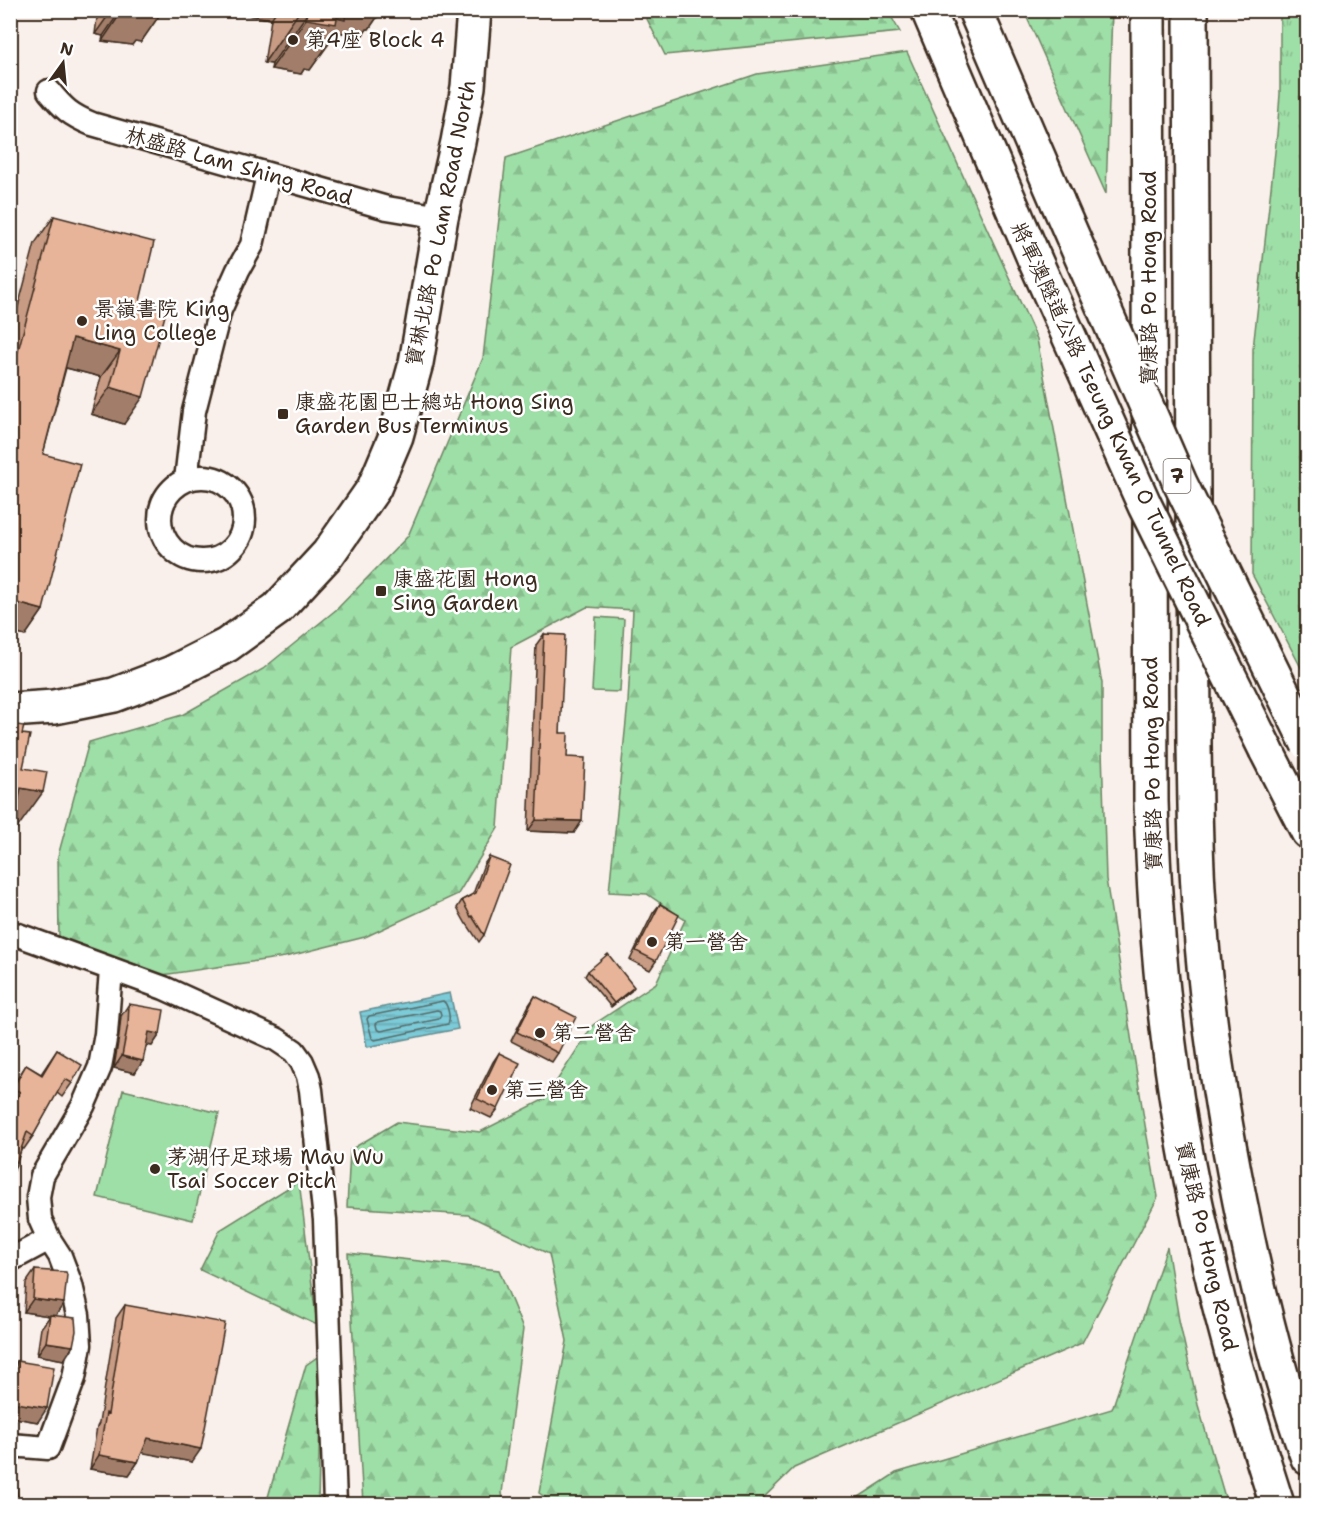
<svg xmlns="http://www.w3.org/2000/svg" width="1318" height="1515" font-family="'Shantell Sans','LXGW WenKai TC',sans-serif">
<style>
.forest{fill:url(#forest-firs);stroke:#6c8462;stroke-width:1.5}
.park{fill:url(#park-tufts);stroke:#6c8462;stroke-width:1.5}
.garden{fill:#9edea7;stroke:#6c8462;stroke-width:1.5}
.water{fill:url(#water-rules);stroke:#628b8e;stroke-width:1.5}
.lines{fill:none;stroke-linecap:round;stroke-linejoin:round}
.shore{stroke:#556a68;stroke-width:1.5}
.minor-casing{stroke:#3b2a1e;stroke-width:27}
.primary-casing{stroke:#3b2a1e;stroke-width:38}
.trunk-casing{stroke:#3b2a1e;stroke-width:38}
.minor{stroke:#fff;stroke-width:22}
.primary{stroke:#fff;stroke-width:33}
.trunk{stroke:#fff;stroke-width:33}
.trunk-bridge-casing{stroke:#3b2a1e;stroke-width:38;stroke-linecap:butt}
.trunk-bridge{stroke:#fff;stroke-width:33}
.wall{fill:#c79b84;stroke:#3b2a1e;stroke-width:1.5}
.shaded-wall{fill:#a27e6b;stroke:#3b2a1e;stroke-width:1.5}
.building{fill:#e7b499;stroke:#3b2a1e;stroke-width:1.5}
.poi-dot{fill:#3b2a1e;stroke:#fff;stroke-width:2}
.labels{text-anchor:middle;stroke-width:5;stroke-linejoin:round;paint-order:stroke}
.shield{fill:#fff;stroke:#766a62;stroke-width:1.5}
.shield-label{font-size:20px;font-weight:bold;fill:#3b2a1e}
.poi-label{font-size:21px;fill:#3b2a1e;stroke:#fff;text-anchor:start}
.street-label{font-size:21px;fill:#3b2a1e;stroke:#fff}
</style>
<defs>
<pattern id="forest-firs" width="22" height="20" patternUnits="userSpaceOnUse" patternTransform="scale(1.5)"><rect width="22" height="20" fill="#9edea7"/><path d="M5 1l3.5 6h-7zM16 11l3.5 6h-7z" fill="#89bf8f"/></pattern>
<pattern id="park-tufts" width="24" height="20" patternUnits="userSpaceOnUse" patternTransform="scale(1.5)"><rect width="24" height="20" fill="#9edea7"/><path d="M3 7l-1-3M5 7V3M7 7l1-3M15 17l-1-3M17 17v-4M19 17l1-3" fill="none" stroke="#89bf8f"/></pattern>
<pattern id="water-rules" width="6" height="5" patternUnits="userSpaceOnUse" patternTransform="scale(1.5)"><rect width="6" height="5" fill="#7ccbd8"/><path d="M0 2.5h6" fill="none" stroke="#6caeb9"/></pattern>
</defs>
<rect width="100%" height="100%" fill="#faf0eb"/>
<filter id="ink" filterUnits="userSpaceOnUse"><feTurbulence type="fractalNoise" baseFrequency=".0167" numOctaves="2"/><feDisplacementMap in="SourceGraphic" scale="12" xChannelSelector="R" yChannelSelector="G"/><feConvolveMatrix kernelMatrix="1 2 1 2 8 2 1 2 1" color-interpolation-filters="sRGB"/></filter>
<g filter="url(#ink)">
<path class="forest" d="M643,11H888L900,32L665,55Z
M1024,11H1112L1106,194Z
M907,52L1037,339L1102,683V750L1106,879L1145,1125L1158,1197L1082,1343L794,1468L758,1503L753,1504H555L539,1493L567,1341L549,1254L468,1215L347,1207L350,1150L397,1122L480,1132L545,1099L593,1025L656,983L685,920L647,894L609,892L628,702L633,610L587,607L511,647L498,828L458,894L365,937L285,957L162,975L59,939L58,856L89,742L182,715L263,669L337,609L408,536L483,358L506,158L757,74Z
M299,1181L317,1325L200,1270L220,1230Z
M1167,1247L1179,1320L1198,1405L1227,1504H848L896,1473L1112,1409Z
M348,1253L499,1270L523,1329L502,1493L504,1504H363Z
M323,1353L320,1410L318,1504H266L306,1365Z"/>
<path class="park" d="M1280,12L1308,13L1307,679L1252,574L1253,349L1277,134L1280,94Z"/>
<path class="garden" d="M596,617L624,619L620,692L592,691Z
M123,1090L219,1113L193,1220L97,1197Z"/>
<path class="water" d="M450,993L458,1029L367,1047L360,1012Z"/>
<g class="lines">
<path class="shore" d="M443,1001C448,1004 451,1019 448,1024L375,1040L372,1038L367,1019L369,1016Z
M437,1010L440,1011L441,1015L439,1019L381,1031L377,1029L376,1024L378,1022Z"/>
<defs>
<path id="minor" d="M49,91C64,109 70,115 92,124L387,208L441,217
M160 519a42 42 0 1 1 84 0a42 42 0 1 1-84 0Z
M186,480L194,411L220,310L238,270L252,245L268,175
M10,932L164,988L276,1039L294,1051L302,1062L308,1076L311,1090L325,1220L335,1504
M10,1260L49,1239
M10,1445L48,1448L74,1378L80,1345L78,1315L71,1285L60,1256L49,1239L40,1219L38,1197L42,1176L83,1106L100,1067L106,1034L111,970"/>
<path id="primary" d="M1148,10L1151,801C1154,910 1163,1019 1181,1126C1203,1255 1237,1380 1277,1504
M1191,10L1194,745C1195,802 1195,860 1200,917C1207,1022 1224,1127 1246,1231C1262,1307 1281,1384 1308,1458
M10,710L54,707L114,695L172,673L227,645L277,609L328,554L374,488L396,436L416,363L441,217L458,142L468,87L474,10"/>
<path id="trunk" d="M928,10L1034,258
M975,10L1058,203
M1266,750L1308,832"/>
</defs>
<use href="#minor" class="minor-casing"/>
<use href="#primary" class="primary-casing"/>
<use href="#trunk" class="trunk-casing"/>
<use href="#minor" class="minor"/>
<use href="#primary" class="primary"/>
<use href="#trunk" class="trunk"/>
<defs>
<path id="trunk-bridge" d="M1058,203L1180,483L1308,744
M1034,258L1145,506L1266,750"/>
</defs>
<use href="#trunk-bridge" class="trunk-bridge-casing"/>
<use href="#trunk-bridge" class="trunk-bridge"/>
</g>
<path class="wall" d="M98,10H163L141,42L135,41L132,45L102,41L103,36L95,34Z
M218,10H382L369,29H367L362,36L337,32L310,70L304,69L301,74L271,69L272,64L264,63L271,19Z
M54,216L140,301L124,424L91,414L101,377L66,368L43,454V610L25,636L10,632V337L35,243Z
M544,634L560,733L567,757L574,833L528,831L536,645Z
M489,857L484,935L479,942L467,924H466L457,908L462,900L473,894L484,864Z
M660,904L656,961L650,970L630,960L653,913Z
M588,971L631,991L611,1007L585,976Z
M535,996L558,1053L552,1062L511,1041L529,1005Z
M129,1004L160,1034L152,1046L147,1045L135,1073L114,1068L119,1036L121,1016Z
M57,1050L72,1083L62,1097L57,1093L33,1136L24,1149L22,1148L10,1181V1090L26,1065L41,1074Z
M499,1053L498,1109L491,1118L470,1108L493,1062Z
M35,1270L56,1316L64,1360L37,1355L41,1328L50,1316L24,1312L26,1283Z
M125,1305L192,1462L142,1452L138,1462L129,1475L90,1469L97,1427L99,1423L116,1318Z
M17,1361L38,1422L10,1417V1370Z"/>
<path class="shaded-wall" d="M112,10H121L103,36L95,34Z
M123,10H163L141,42L135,41L132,45L102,41Z
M218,10H277L271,19Z
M329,10H382L369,29H367L362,36L337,32L310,70L304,69L301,74L271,69L306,19Z
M299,12L307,14L272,64L264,63Z
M73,338L120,351L101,377L55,365Z
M110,387L143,397L124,424L91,414Z
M10,601L43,610L25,636L10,632Z
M21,788L43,792L10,838V803Z
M536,820L582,821L574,833L528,831Z
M634,987L631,991L611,1007L614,1003Z
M149,1032L160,1034L152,1046L141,1044Z
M122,1056L143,1061L135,1073L114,1068Z
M33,1299L64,1303L55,1317L24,1312Z
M46,1342L73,1346L64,1360L37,1355Z
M10,1402L47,1408L38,1422L10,1417Z
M148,1438L201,1449L192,1462L139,1452Z
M99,1455L138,1462L129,1475L90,1469Z
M10,1498H18L13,1504H10Z"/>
<path class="building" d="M299,10H346L345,20L337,18L336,24L306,19L307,14L299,12Z
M54,216L154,242L140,301L167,308L143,397L110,387L120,351L73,338L43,454L80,464L43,610L10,601V381Z
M544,634L565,635L560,733H568L567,757L585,758L582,821L536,820Z
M10,724L24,726L22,734L30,735L23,768L47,772L43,792L21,788L16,813L10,812Z
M489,857L510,865L484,935L472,916L471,917L462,900L476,893Z
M660,904L679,915L656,961L636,951Z
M608,954L634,987L614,1003L588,971Z
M535,996L576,1017L558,1053L517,1032Z
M129,1004L164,1010L160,1034L149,1032L143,1061L122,1056L128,1024Z
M57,1050L82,1065L72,1083L65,1079L33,1136L27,1132L10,1181V1109L20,1092L13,1088L26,1065L42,1075Z
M499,1053L520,1063L498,1109L477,1099Z
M35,1270L66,1272L67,1275L64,1303L33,1299Z
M10,1284L15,1290L10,1293Z
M125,1305L225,1323L201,1449L148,1438L138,1462L99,1455L106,1413L108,1414Z
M50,1315L75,1318L76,1331L73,1346L46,1342Z
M17,1361L54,1367L47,1408L10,1402Z
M10,1461H13L18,1498H10Z"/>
</g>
<g class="poi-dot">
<circle cx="293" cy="40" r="6"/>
<circle cx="82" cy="321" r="6"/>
<rect x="277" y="408" width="12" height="12" rx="3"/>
<rect x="375" y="585" width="12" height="12" rx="3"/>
<circle cx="652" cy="942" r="6"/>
<circle cx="540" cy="1033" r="6"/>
<circle cx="492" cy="1090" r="6"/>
<circle cx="155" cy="1169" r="6"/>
</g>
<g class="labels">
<rect class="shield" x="1163.5" y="459" width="27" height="34" rx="4.5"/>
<g class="shield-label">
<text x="1177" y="483">7</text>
</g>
<g class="poi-label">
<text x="305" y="47">第4座 Block 4</text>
<text x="94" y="316">景嶺書院 King<tspan x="94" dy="24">Ling College</tspan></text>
<text x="295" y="409">康盛花園巴士總站 Hong Sing<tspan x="295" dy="24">Garden Bus Terminus</tspan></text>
<text x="393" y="586">康盛花園 Hong<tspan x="393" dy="24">Sing Garden</tspan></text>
<text x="664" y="949">第一營舍</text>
<text x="552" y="1040">第二營舍</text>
<text x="504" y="1097">第三營舍</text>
<text x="167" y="1164">茅湖仔足球場 Mau Wu<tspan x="167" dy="24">Tsai Soccer Pitch</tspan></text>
</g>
<g class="street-label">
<text transform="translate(239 166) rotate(16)" y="7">林盛路 Lam Shing Road</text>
<text transform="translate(441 223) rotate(-79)" y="7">寶琳北路 Po Lam Road North</text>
<text transform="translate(1149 278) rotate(-90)" y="7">寶康路 Po Hong Road</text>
<text transform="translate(1111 424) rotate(65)" y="7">將軍澳隧道公路 Tseung Kwan O Tunnel Road</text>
<text transform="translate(1152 764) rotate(-91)" y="7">寶康路 Po Hong Road</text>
<text transform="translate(1207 1246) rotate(77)" y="7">寶康路 Po Hong Road</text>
</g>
</g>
<rect width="1318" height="1515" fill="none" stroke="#fff" stroke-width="36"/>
<rect x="18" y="18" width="1282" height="1479" fill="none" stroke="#3b2a1e" stroke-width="2" filter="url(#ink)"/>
<g transform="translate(63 63) rotate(15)" stroke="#ffffff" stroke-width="4.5" paint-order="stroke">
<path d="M0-4.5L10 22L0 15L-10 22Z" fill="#3b2a1e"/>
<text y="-9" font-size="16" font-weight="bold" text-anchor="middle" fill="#3b2a1e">N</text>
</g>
</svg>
